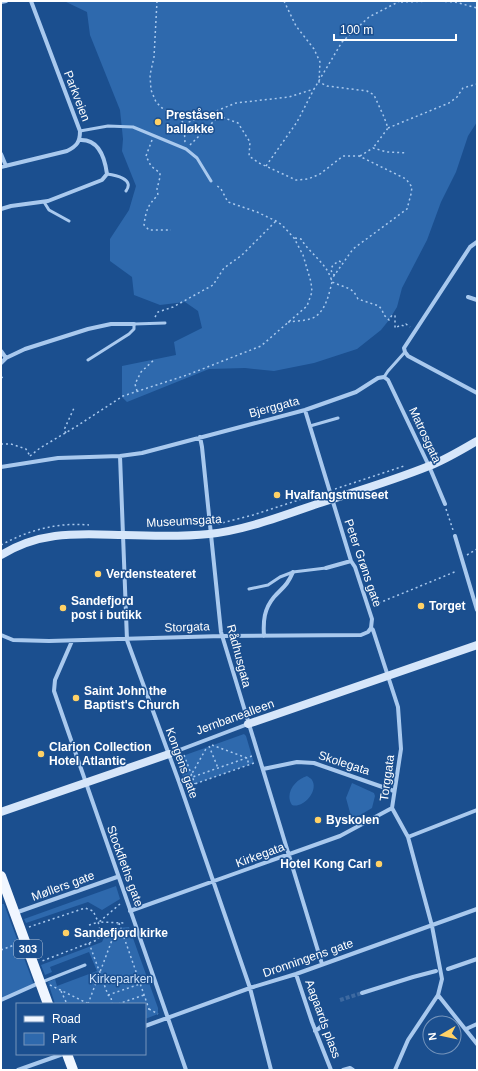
<svg xmlns="http://www.w3.org/2000/svg" width="478" height="1071" font-family="Helvetica,sans-serif">
<style>
.green{fill:#2e69ad}
.lines{fill:none;stroke-linecap:round;stroke-linejoin:round}
.street-tunnel{stroke:#3d69a0;stroke-width:4;stroke-dasharray:4 2;stroke-linecap:butt}
.path{stroke:#a9c9ee;stroke-width:1.5;stroke-dasharray:2 3;stroke-linecap:butt}
.lane{stroke:#a9c9ee;stroke-width:3}
.street{stroke:#a9c9ee;stroke-width:4}
.secondary{stroke:#d6e6fa;stroke-width:8}
.primary{stroke:#f0f6ff;stroke-width:10}
.poi-dot{fill:#ffd166;stroke:#1b4f8f;stroke-width:1.5}
.labels{text-anchor:middle;stroke-width:3;stroke-linejoin:round;paint-order:stroke}
.shield{fill:#1b4f8f;stroke:#bbcadd;stroke-width:1}
.shield-label{font-size:11px;font-weight:bold;fill:#fff}
.street-label{font-size:12px;fill:#fff;stroke:#1b4f8f}
.poi-label{font-size:12px;font-weight:bold;fill:#fff;stroke:#1b4f8f;text-anchor:start}
.park-label{font-size:12px;fill:#cfe3fa;stroke:#1b4f8f}
</style>
<rect width="100%" height="100%" fill="#1b4f8f"/>
<path class="green" d="M64,1H477V122L468,136L456,172L441,202L427,240L402,288L397,307L389,320L381,330L357,349L314,363L274,371L245,368L209,369L127,402L122,397V366L176,355L174,342L202,328L198,311L185,302L160,305L134,295L132,277L110,261V239L129,210L136,186L122,151L123,139L120,110L90,35L87,12Z
M244,734L246,736L254,763L186,787L177,758Z
M307,776C307,776 312,779 312,780C319,791 303,809 292,805C284,793 296,779 307,776Z
M352,783L374,793L375,796L372,808L352,820L346,798Z
M116,886L120,899L102,910L88,902L26,923L24,919Z
M1,904H4L34,985L1,1000Z
M129,927L158,1008V1014L145,1019V1004H55L48,982L55,979L57,986L97,971L89,952L50,967L52,972L45,975L41,965L102,942L108,929Z"/>
<g class="lines">
<path class="street-tunnel" d="M340,1000L362,993"/>
<path class="path" d="M157,1L154,57L150,75L151,90L156,102L162,108L180,118L184,124L185,143
M284,1L296,26L314,49L320,62L319,82L327,86L367,91L374,95L384,117L388,128L373,148
M435,1L455,2L477,8
M401,2L435,1
M184,124L236,103L289,97L314,89L342,42L369,17L400,1
M388,128L449,103L457,97L463,88L477,84
M152,140L146,156L151,166L160,173V177L157,189L158,195C148,205 146,210 144,225L149,230H171
M190,145L219,116L238,123L250,142L249,156L259,163L296,180L308,179L320,174L343,156H359L406,179L412,187L411,194L407,209L353,249L331,280
M360,156L373,148L387,152L407,153
M266,166L297,122L314,89
M295,238L301,239C310,254 328,264 332,282L350,289L354,292L358,299L379,306L382,310L384,315L389,320L392,315L395,316V328L401,325L404,326L406,324L410,327
M335,275L332,274L331,269L333,265L339,261L343,263
M155,317L158,312L173,307L213,285L224,268L242,255L276,221
M288,322C295,321 303,321 310,319C325,315 329,294 332,282
M1,378L5,376
M137,391L135,384L141,372L155,359
M66,433L64,430L74,408
M1,444H11L26,449L30,456
M30,456L40,448L77,426L123,396L187,375L261,346L307,306L312,292L311,282L303,255L294,238L282,225L276,221L257,212L228,202L221,189L215,184
M335,489L404,466
M446,509L453,530
M218,524L253,515L323,492
M1,545C29,530 58,522 89,525
M467,555L477,549
M374,605L457,571
M212,745L247,758L249,765
M209,746L218,768
M184,755L195,784
M190,777L207,747
M184,780L252,756
M186,787L254,763
M120,904L99,922L126,923
M119,923L149,1009L145,1011
M89,925L99,922
M29,927L85,908L93,911C97,919 104,932 97,940L42,961
M89,943L108,995L111,997L112,1004
M1,950L17,944
M50,985L89,1004
M61,991L67,1004
M108,995L140,984
M88,1004L118,924
M118,1004L144,995
M149,1009L158,1014"/>
<path class="lane" d="M80,131L108,126L133,127L186,149L197,158L211,181
M107,174C115,175 135,179 126,191
M44,202L49,210L69,221
M88,360L129,334L134,329V324L165,323
M384,377L388,371L405,352
M310,426L338,418
M249,589L268,585L280,577L293,572L326,568
M42,982L85,965"/>
<path class="street" d="M1,2L6,1
M1,154L6,166
M1,167L67,151C77,146 80,142 80,131L31,1
M1,209L11,206L48,201L102,180L107,174C105,159 99,139 80,140
M477,242L470,247L404,348L405,352L408,356L477,393
M468,297L477,300
M1,351L6,358
M1,363L6,358L25,349L88,329L111,324H134
M305,410L351,561L355,567L372,619L371,628L373,630L398,707L401,749L392,808L408,837L432,926L442,979L438,995L408,1040L395,1070
M200,437L202,447L221,632L322,964
M120,456L127,640L179,782L250,988L271,1070
M1,467L58,458L120,456L142,453L305,410L356,392L378,378L384,377L388,380L429,466L445,504
M455,536L477,610
M326,568L351,561
M1,635L13,640L49,641L222,636L361,635L368,632L371,628
M264,636C263,621 264,609 274,597C283,587 287,586 293,572
M72,641L55,680L54,691L186,1070
M169,754L248,724
M263,769L297,762L314,763L394,791
M408,837L477,810
M130,911L340,836L392,808
M15,913L117,877
M448,969L477,959
M296,974L312,1022L331,1070
M362,993L413,977L436,971
M438,995L477,1044
M1,1000L39,983
M145,1026L250,988L296,974L477,909
M466,1029L477,1024
M315,1031C324,1026 325,1021 322,1012
M18,1070L63,1054
M343,1070L350,1068L353,1070"/>
<path class="secondary" d="M1,555C42,530 79,534 124,535C152,536 181,537 209,534C246,530 281,516 317,504C354,492 392,481 429,466C445,460 461,450 477,441
M248,724L477,645
M1,812L169,754"/>
<path class="primary" d="M1,876L48,1004
M67,1054L73,1070"/>
</g>
<g class="poi-dot">
<circle cx="158" cy="122" r="4"/>
<circle cx="277" cy="495" r="4"/>
<circle cx="98" cy="574" r="4"/>
<circle cx="421" cy="606" r="4"/>
<circle cx="63" cy="608" r="4"/>
<circle cx="76" cy="698" r="4"/>
<circle cx="41" cy="754" r="4"/>
<circle cx="318" cy="820" r="4"/>
<circle cx="379" cy="864" r="4"/>
<circle cx="66" cy="933" r="4"/>
</g>
<g class="labels">
<rect class="shield" x="14" y="940" width="28" height="18" rx="3"/>
<g class="shield-label">
<text x="28" y="953">303</text>
</g>
<g class="street-label">
<text transform="translate(77 96) rotate(69)" y="4">Parkveien</text>
<text transform="translate(274 407) rotate(-15)" y="4">Bjerggata</text>
<text transform="translate(425 435) rotate(65)" y="4">Matrosgata</text>
<text transform="translate(184 521) rotate(-3)" y="4">Museumsgata</text>
<text transform="translate(363 563) rotate(71)" y="4">Peter Grøns gate</text>
<text transform="translate(187 627) rotate(-2)" y="4">Storgata</text>
<text transform="translate(239 656) rotate(75)" y="4">Rådhusgata</text>
<text transform="translate(235 717) rotate(-20)" y="4">Jernbanealleen</text>
<text transform="translate(182 763) rotate(70)" y="4">Kongens gate</text>
<text transform="translate(344 763) rotate(18)" y="4">Skolegata</text>
<text transform="translate(387 778) rotate(-82)" y="4">Torggata</text>
<text transform="translate(260 855) rotate(-20)" y="4">Kirkegata</text>
<text transform="translate(125 866) rotate(70)" y="4">Stockfleths gate</text>
<text transform="translate(63 886) rotate(-20)" y="4">Møllers gate</text>
<text transform="translate(308 958) rotate(-19)" y="4">Dronningens gate</text>
<text transform="translate(323 1019) rotate(70)" y="4">Aagaards plass</text>
</g>
<g class="poi-label">
<text x="166" y="119">Preståsen<tspan x="166" dy="14">balløkke</tspan></text>
<text x="285" y="499">Hvalfangstmuseet</text>
<text x="106" y="578">Verdensteateret</text>
<text x="71" y="605">Sandefjord<tspan x="71" dy="14">post i butikk</tspan></text>
<text x="429" y="610">Torget</text>
<text x="84" y="695">Saint John the<tspan x="84" dy="14">Baptist's Church</tspan></text>
<text x="49" y="751">Clarion Collection<tspan x="49" dy="14">Hotel Atlantic</tspan></text>
<text x="326" y="824">Byskolen</text>
<text x="371" y="868" text-anchor="end">Hotel Kong Carl</text>
<text x="74" y="937">Sandefjord kirke</text>
</g>
<g class="park-label">
<text x="121" y="983">Kirkeparken</text>
</g>
</g>
<rect width="478" height="1071" fill="none" stroke="#ffffff" stroke-width="4"/>
<rect x="16" y="1003" width="130" height="52" fill="#1b4f8f" stroke="#7695bc"/>
<rect x="24" y="1016" width="20" height="6" fill="#f0f6ff" stroke="#7695bc"/>
<text x="52" y="1023" font-size="12" fill="#ffffff">Road</text>
<rect x="24" y="1033" width="20" height="12" fill="#2e69ad" stroke="#7695bc"/>
<text x="52" y="1043" font-size="12" fill="#ffffff">Park</text>
<g transform="translate(442 1035) rotate(261)"><circle r="19" fill="#1b4f8f" stroke="#7695bc"/>
<path d="M0-3L7 15L0 10L-7 15Z" fill="#ffd166"/>
<text y="-6" font-size="11" font-weight="bold" text-anchor="middle" fill="#ffffff">N</text>
</g>
<path d="M334 34v6h122v-6" fill="none" stroke="#ffffff" stroke-width="2"/>
<text x="340" y="34" font-size="12" fill="#ffffff" stroke="#1b4f8f" stroke-width="3" paint-order="stroke">100 m</text>
</svg>
